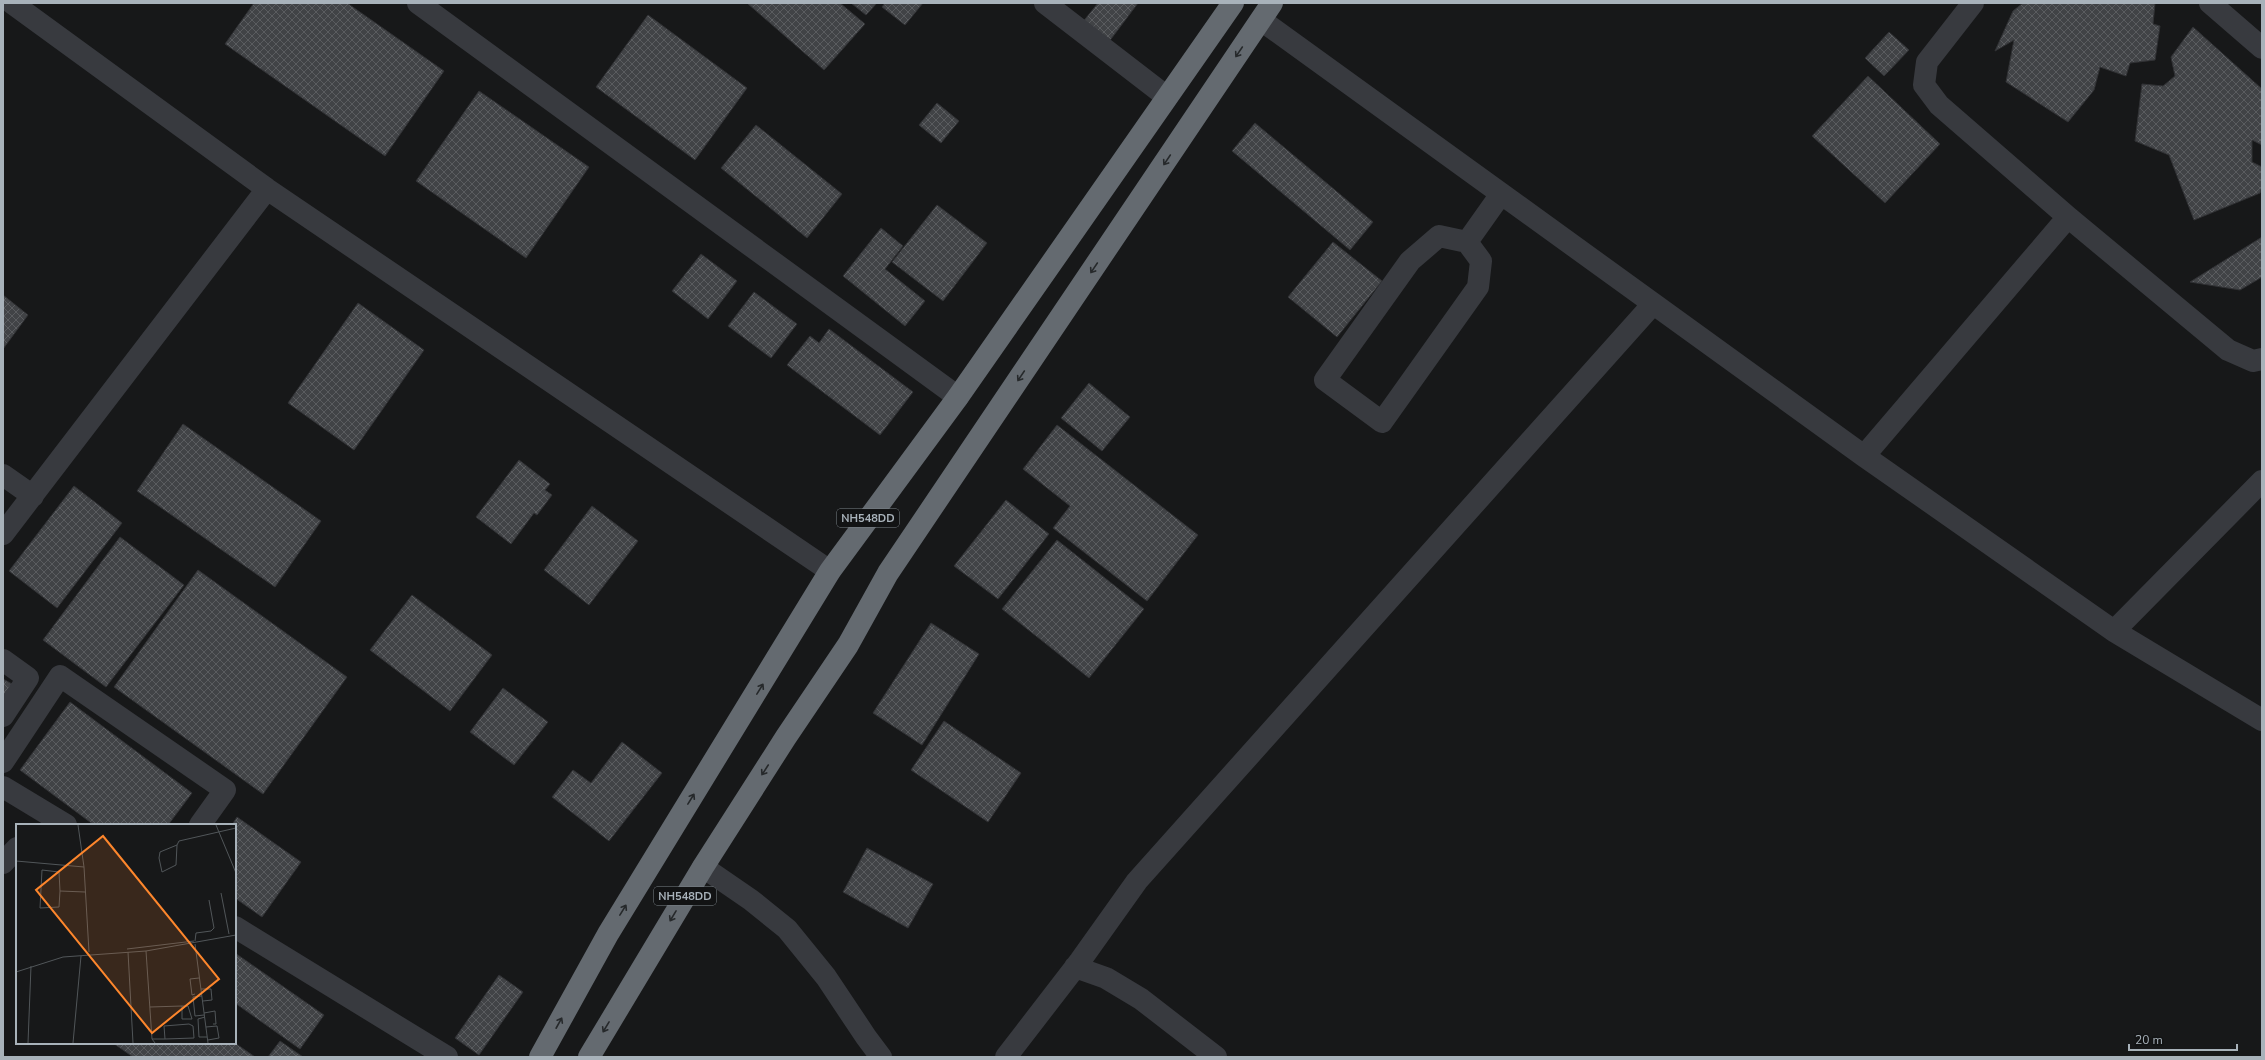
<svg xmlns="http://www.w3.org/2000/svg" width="2265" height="1060" font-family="'Nunito Sans',sans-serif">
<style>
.building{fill:url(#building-cross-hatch);stroke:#313235}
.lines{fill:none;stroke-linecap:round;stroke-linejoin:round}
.minor{stroke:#383a3f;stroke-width:22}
.highway{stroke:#646a70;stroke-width:22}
.oneway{stroke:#26292b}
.labels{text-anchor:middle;stroke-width:4;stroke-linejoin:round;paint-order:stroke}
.shield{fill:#121314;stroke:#7b8288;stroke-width:1}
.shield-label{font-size:11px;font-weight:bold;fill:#a8b2ba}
.inset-road{fill:none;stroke:#515659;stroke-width:1}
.view{fill:#fd862c;fill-opacity:0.15;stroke:#fd862c;stroke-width:2}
.inset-edge{fill:none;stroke:#a8b2ba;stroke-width:2}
</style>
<defs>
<pattern id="building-cross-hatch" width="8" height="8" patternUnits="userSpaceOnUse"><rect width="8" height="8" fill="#414346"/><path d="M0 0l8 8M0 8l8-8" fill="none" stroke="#5a5c5f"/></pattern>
</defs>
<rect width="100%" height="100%" fill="#171819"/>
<path class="building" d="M254,3H347L444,71L385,156L225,44Z
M747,3H840L865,24L824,70Z
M851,3H877L866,15Z
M885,3H923L905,25L882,7Z
M1098,3H1138L1108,43L1082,23Z
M2023,3H2155L2153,24L2160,26L2155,60L2130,63L2126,76L2100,67L2094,90L2068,122L2006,82L2014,40L1995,51L2013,11Z
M648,15L747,88L695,160L596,87Z
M2193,27L2262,89V145L2252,140V162L2262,167V186L2260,193L2194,220L2169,155L2135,141L2142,84L2163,86L2175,76L2171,57Z
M1889,32L1909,50L1884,76L1865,58Z
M1868,76L1940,144L1885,203L1812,136Z
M479,91L589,167L526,258L416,181Z
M937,103L959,121L941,143L919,125Z
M1255,123L1373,222L1350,250L1232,151Z
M756,125L842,194L807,238L721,168Z
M937,205L987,243L943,301L892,262Z
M881,228L903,246L885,269L925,301L905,326L843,276Z
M2262,237V277L2240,290L2190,282Z
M1333,242L1382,281L1337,337L1288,297Z
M701,254L737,281L708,319L672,291Z
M754,292L797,324L771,358L728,326Z
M3,295L28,315L3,349Z
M358,303L424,350L354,450L288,403Z
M829,329L913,392L880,435L787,365L810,336L819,343Z
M1089,383L1130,417L1102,451L1061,418Z
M183,424L321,521L275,587L137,491Z
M1057,425L1198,535L1147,601L1053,528L1070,506L1023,469Z
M519,460L550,484L545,490L552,495L537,515L534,513L511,544L476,517Z
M74,486L122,523L57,608L9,571Z
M1006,500L1049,534L998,599L954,566Z
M592,506L638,541L589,605L544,570Z
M120,537L184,585L106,687L43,640Z
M1057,540L1144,609L1089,678L1002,609Z
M198,570L347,677L263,794L114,687Z
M412,595L492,655L450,711L370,650Z
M931,623L979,654L922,745L873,713Z
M3,679L12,684L3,699Z
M503,688L548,722L514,765L470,732Z
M70,702L192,793L168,825H94L20,770Z
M944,721L1021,773L988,822L911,770Z
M622,742L662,773L609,841L552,797L573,770L591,783Z
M237,817L301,862L262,917L235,898V825H232Z
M867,848L933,884L908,928L843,892Z
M235,953L324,1015L300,1049L235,1003Z
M499,975L523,992L479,1055L455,1038Z
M280,1041L303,1057H268Z
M113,1043H235L255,1057H133Z"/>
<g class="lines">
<path class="minor" d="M12,3L267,189L830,571
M418,3L958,397
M1045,3L1167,97
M1973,3L1927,62L1924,85L1939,105L2068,217L2228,350L2253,361L2262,359
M2210,3L2262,48
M1261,20L1864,456L2114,631L2262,481
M1467,242L1439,236L1410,261L1325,380L1382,422L1478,287L1481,261L1467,242L1501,194
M1864,456L2068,217
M3,475L33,496
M3,534L267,189
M2114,631L2262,720
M3,660L28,678L3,716
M3,762L60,676L225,790L200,825
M3,787L66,825
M3,863L17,848
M703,867L751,900L787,929L826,977L866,1037L881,1057
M235,927L447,1057
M1075,967L1106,978L1141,999L1216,1057
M1006,1057L1080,961L1137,881L1653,304"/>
<path class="highway" d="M540,1057L608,934L830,571L958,397L1233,3
M589,1057L703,867L786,737L848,645L888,573L1272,3"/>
</g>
<defs><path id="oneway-shaft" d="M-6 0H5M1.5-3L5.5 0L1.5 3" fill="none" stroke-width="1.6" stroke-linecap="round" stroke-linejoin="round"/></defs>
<g class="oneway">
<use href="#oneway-shaft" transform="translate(1239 52) rotate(124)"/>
<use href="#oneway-shaft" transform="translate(1167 160) rotate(124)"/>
<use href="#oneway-shaft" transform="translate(1094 268) rotate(124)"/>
<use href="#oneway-shaft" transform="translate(1021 376) rotate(124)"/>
<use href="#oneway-shaft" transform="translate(760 689) rotate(-58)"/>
<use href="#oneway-shaft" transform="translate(765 770) rotate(123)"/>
<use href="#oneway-shaft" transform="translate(691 799) rotate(-58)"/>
<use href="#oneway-shaft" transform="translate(623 910) rotate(-58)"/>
<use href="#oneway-shaft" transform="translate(673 916) rotate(121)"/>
<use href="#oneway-shaft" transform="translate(559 1023) rotate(-61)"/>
<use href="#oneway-shaft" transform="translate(606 1027) rotate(121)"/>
</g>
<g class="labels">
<g class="shield">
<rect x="837" y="509" width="62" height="18" rx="3"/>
<rect x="654" y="887" width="62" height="18" rx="3"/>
</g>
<g class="shield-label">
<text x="868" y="522">NH548DD</text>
<text x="685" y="900">NH548DD</text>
</g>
</g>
<g transform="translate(16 824)">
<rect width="220" height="220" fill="#171819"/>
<path class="inset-road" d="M62,1L68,43M200,1L220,49M161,21L144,28L143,34L146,48L160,41L161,21L163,17L220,4M0,37L68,43L73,128M44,67L43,48L26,46L24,84L43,83L44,67L69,68M205,69L213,110M179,117L180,109L195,107L198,104L193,76M179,120L192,219M111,125L178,117M130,127L136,215L139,219M112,128L117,219M0,148L47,133L130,127L220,111M185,165H195L196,176L187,177M179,170L176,171L174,155L183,154M186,172L177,173L179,192L188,191M134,183L166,182H172L176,195H166V182M188,189L199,187L200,200H197M189,193L182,195L183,213H191M190,203L201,202L203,214L192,216M136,215H149L178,214L177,202L173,200L148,202L149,215M12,219L15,142M57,219L65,132"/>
<path class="view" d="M87,12L203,155L136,209L20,66Z"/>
<rect width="220" height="220" class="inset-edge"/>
</g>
<rect width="2265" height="1060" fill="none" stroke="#a8b2ba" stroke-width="8"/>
<path d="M2129 1044v6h108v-6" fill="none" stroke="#a8b2ba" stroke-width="2"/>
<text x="2135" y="1044" font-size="12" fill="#a8b2ba" stroke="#121314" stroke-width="3" paint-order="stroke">20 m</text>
</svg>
